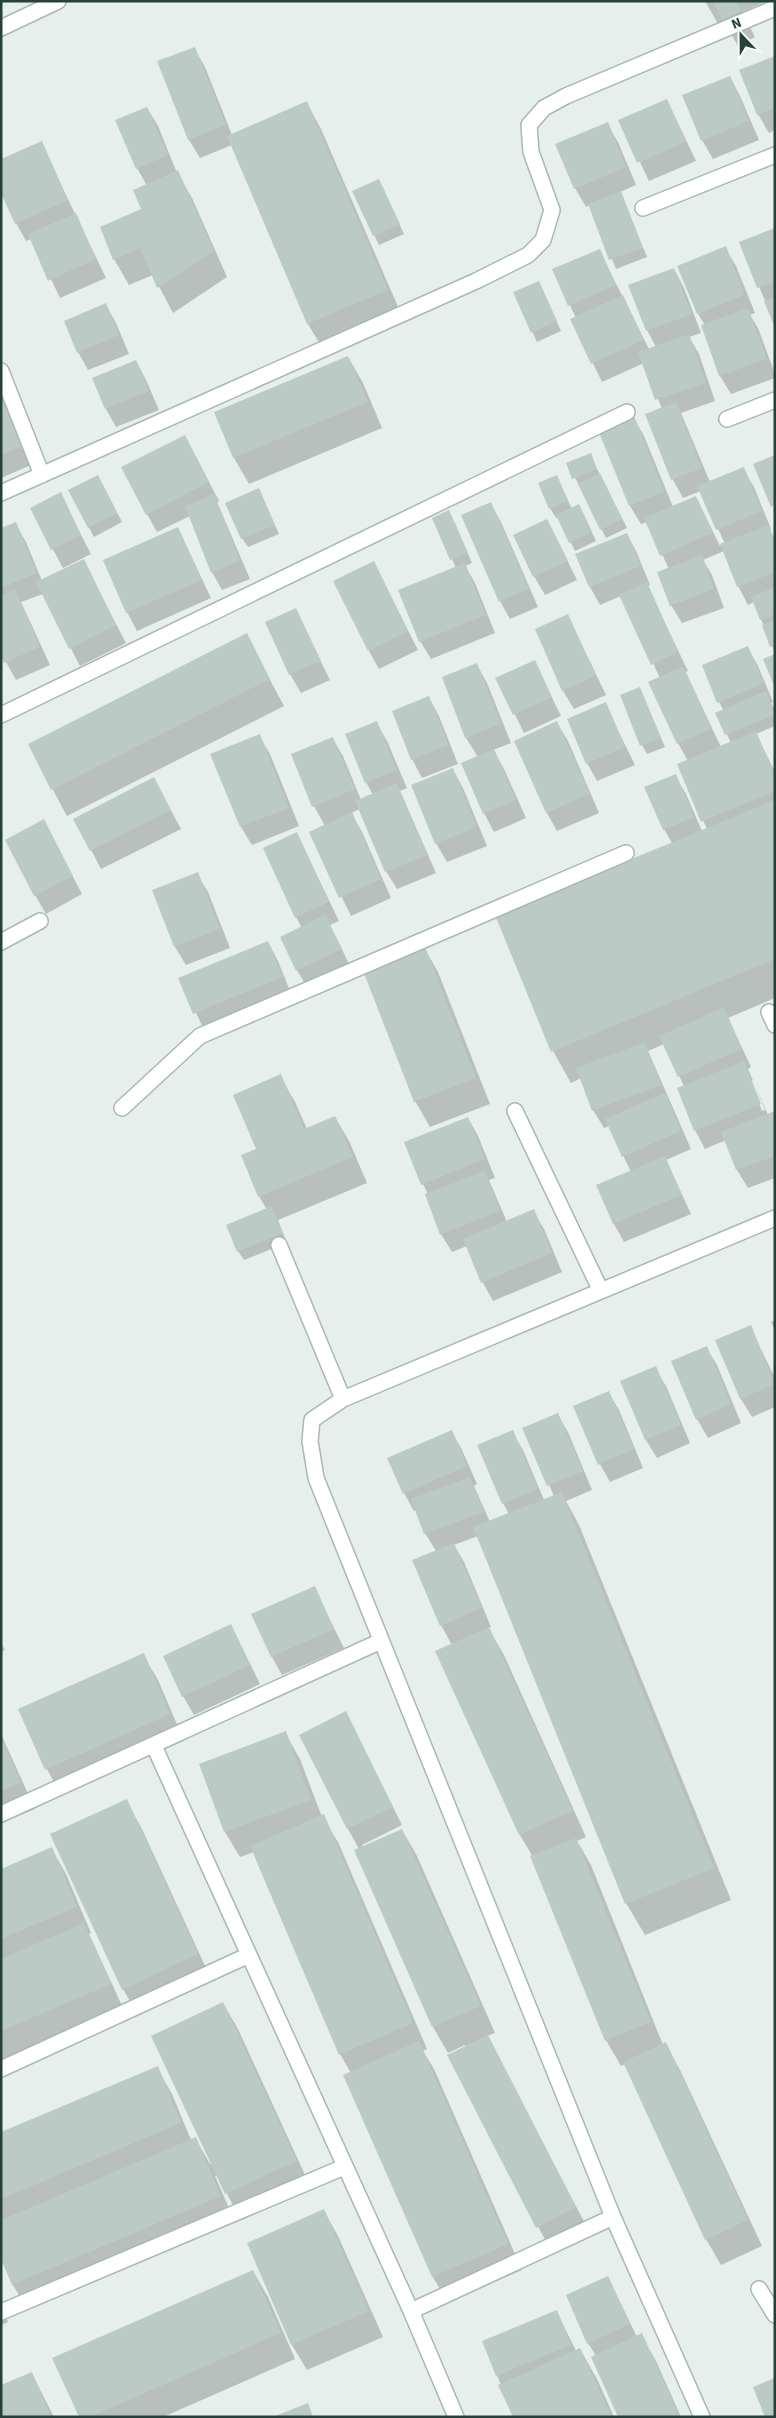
<svg xmlns="http://www.w3.org/2000/svg" width="776" height="2418" font-family="'Source Sans 3',sans-serif">
<style>
.shadow{fill:#0003;fill-rule:evenodd}
.building{fill:#bbcac4}
.lines{fill:none;stroke-linecap:round;stroke-linejoin:round}
.service-casing{stroke:#a8b8b2;stroke-width:18}
.minor-casing{stroke:#a8b8b2;stroke-width:18}
.service{stroke:#fff;stroke-width:15}
.minor{stroke:#fff;stroke-width:15}
</style>
<rect width="100%" height="100%" fill="#e6efeb"/>
<path class="shadow" d="M705,1H766L742,12L755,37L738,46L724,21L718,24Z
M194,48L205,67L232,135L307,103L321,129L402,316L323,349L308,324L232,145L200,158L189,140L159,62Z
M775,57V130L769,133L758,114Z
M730,77L740,96L759,140L713,159L702,140Z
M667,100L696,161L649,181L620,120Z
M147,108L158,126L177,173L192,198L227,277L173,313L153,275L129,285L114,259L143,210L147,186L137,168Z
M607,124L618,142L636,185L620,192L647,257L616,269L590,205L586,207L575,188Z
M41,143L106,278L60,298L32,239L26,241L16,223Z
M383,189L404,234L379,245L353,191Z
M775,230V325L741,243Z
M725,248L736,266L755,313L750,315L758,328L775,374V378L731,394L720,376L702,326L705,325L698,314Z
M599,250L649,349L656,347L647,330L674,269L684,288L701,333L689,337L699,354L715,401L681,413L710,482L743,469L754,487L771,529L770,530L775,539V653L754,602L748,605L738,586L724,551L703,560L712,575L724,608L682,623L671,605L669,569L647,522L641,524L630,506L600,431L633,417L644,436L673,507L696,497L720,546L725,544L701,491L683,498L673,480L646,415L662,409L644,363L602,382L572,320L576,318L553,270Z
M543,291L561,331L537,342L515,293Z
M106,305L116,323L129,354L88,370L78,352Z
M348,357L363,383L382,428L249,484L234,458L215,413Z
M136,361L146,380L159,410L116,427L106,409L94,378Z
M1,379L38,462L1,478Z
M195,455L219,501L217,502L250,579L222,590L212,572L190,516L157,532L147,514Z
M590,455L627,528L606,538L568,464Z
M557,477L572,509L584,515L596,541L575,551L558,517L556,518L550,508L540,484Z
M103,485L122,522L94,537L70,491Z
M259,490L279,534L248,547L242,538Z
M60,494L91,554L63,568L31,508Z
M491,504L501,522L538,607L510,619L500,601Z
M433,519L454,521L472,563L465,566L475,583L495,633L431,659L420,641L456,568Z
M547,520L577,580L545,595L534,576Z
M15,523L26,542L42,581L83,561L126,643L80,666L43,594L21,602L50,665L16,680L1,653V529Z
M178,528L211,598L137,631L127,612Z
M627,534L637,553L650,585L647,586L688,671L685,672L721,747L731,743L717,713L724,711L719,702L748,648L758,666L773,702L771,703L775,710V726L756,734L775,772V998L728,1018L751,1067L748,1069L768,1115L775,1112V1178L748,1188L737,1170L726,1140L705,1149L695,1130L684,1086L664,1044L648,1051L691,1149L666,1160L691,1214L624,1242L614,1224L598,1186L631,1172L609,1126L604,1128L593,1110L581,1078L571,1083L553,1051L672,843L664,829L675,776L686,794L702,831L707,829L679,765L688,761L678,743L660,678L621,596L600,605L590,587ZM750,1080H753L765,1110L762,1111Z
M374,563L418,650L379,669L369,651Z
M295,610L330,680L301,693L290,674Z
M568,616L606,695L574,709L563,691L537,629Z
M246,635L284,706L67,816L29,745Z
M534,661L561,716L524,733L497,678Z
M477,665L487,683L511,743L493,750L504,769L526,818L494,832L484,813L478,757L466,738L444,678Z
M640,689L665,747L647,754L642,745Z
M429,698L439,716L458,764L422,778L412,759Z
M605,704L635,765L597,781L587,763Z
M376,722L387,741L407,788L400,791L436,873L397,889L386,871L360,809L351,813L362,832L391,898L351,916L310,832L325,826L314,806L332,738L343,756L361,800L373,795L366,782Z
M557,723L568,741L599,813L557,831L547,813L516,741Z
M259,736L270,754L299,826L252,845L241,827L212,755Z
M453,770L463,788L487,846L447,862L436,843Z
M154,779L181,829L101,869L75,819Z
M44,821L82,894L46,914L35,895Z
M297,834L339,921L330,925L351,968L308,989L297,970L302,928L296,917Z
M197,874L208,892L230,948L186,965L175,947L154,891Z
M268,942L278,961L292,996L205,1032L180,979Z
M423,946L438,972L490,1104L430,1127L415,1101Z
M280,1076L295,1102L307,1129L335,1117L350,1143L367,1183L278,1220L287,1243L244,1260L238,1251L267,1210L259,1196L257,1150Z
M468,1118L478,1136L495,1178L489,1180L507,1222L533,1211L544,1229L562,1272L493,1301L483,1283L467,1246L452,1252L441,1234L428,1194L423,1184Z
M775,1320V1330L771,1322Z
M750,1327L775,1378V1407L752,1417L741,1399L717,1341Z
M706,1347L717,1365L741,1423L708,1438L697,1419Z
M655,1368L666,1386L690,1443L657,1458L646,1440L622,1382Z
M608,1392L619,1410L643,1468L610,1482L600,1464Z
M557,1414L568,1432L592,1490L566,1501L579,1525L731,1900L645,1935L626,1903L478,1536L454,1545L464,1562L491,1627L488,1628L504,1655L586,1837L577,1841L591,1865L663,2045L666,2044L680,2070L762,2246L721,2265L706,2239L625,2064L621,2066L606,2040L533,1857L520,1835L452,1645L441,1625L436,1551L425,1533L417,1510L414,1511L404,1493L452,1432L462,1450L477,1484L474,1486L490,1522L509,1514L503,1503L512,1432L523,1450L544,1500L554,1496L524,1428Z
M314,1588L344,1648L282,1675L272,1657Z
M231,1625L260,1684L194,1715L183,1696Z
M1,1643L5,1650L1,1652Z
M143,1655L158,1680L184,1741L61,1795L47,1769Z
M346,1713L402,1825L362,1845L363,1847L402,1830L417,1856L495,2033L487,2036L590,2233L552,2253L449,2056L466,2047L465,2045L448,2053L433,2027L355,1850L359,1849L348,1829Z
M285,1733L300,1759L322,1817L338,1842L427,2049L423,2051L434,2069L522,2270L448,2303L433,2277L345,2075L351,2073L340,2054L254,1852L240,1857L225,1832Z
M1,1734L35,1809L1,1823Z
M126,1801L141,1827L212,1981L138,2015L123,1989Z
M51,1848L66,1874L91,1933L89,1934L124,2010L1,2063V1870Z
M223,2003L238,2029L311,2188L241,2220L217,2175L215,2176L235,2222L28,2310L13,2285L1,2256V2133L157,2068L172,2094L191,2140L195,2138L210,2164L212,2163Z
M324,2211L338,2236L383,2337L307,2370L292,2345L248,2244Z
M253,2271L268,2297L295,2359L163,2417H80Z
M608,2277L637,2337L641,2335L656,2361L681,2417H620L596,2356L588,2343Z
M1,2305L8,2322L1,2325Z
M557,2312L576,2351L580,2349L598,2381L614,2417H514L497,2375Z
M32,2374L54,2417H1Z"/>
<path class="building" d="M713,1H736L741,11L722,20Z
M195,47L226,125L188,140L157,61Z
M775,56V108L757,115L739,70Z
M730,76L749,121L701,141L682,95Z
M667,99L686,142L637,163L618,120Z
M307,101L388,290L307,324L227,136Z
M147,107L168,155L136,169L115,120Z
M608,122L626,167L574,189L555,144Z
M42,141L68,200L15,224L1,193V159Z
M178,170L214,251L157,288L140,248L113,260L100,227L141,209L133,190Z
M379,179L400,224L373,236L352,191Z
M621,191L643,248L609,260L588,204Z
M76,213L96,259L48,281L28,234Z
M775,228V282L757,288L739,242Z
M726,246L745,295L697,314L677,266Z
M600,249L616,285L568,306L552,269Z
M674,268L692,314L646,331L628,285Z
M539,281L557,321L531,333L513,292Z
M623,295L644,340L591,364L570,319Z
M775,297V328L764,301Z
M106,303L119,335L77,353L64,321Z
M748,308L767,359L719,376L701,325Z
M689,334L706,383L655,400L638,352Z
M348,356L368,402L233,458L214,412Z
M136,360L149,391L105,409L92,378Z
M8,398L28,444L1,455V401Z
M676,402L702,468L671,480L645,414Z
M634,416L664,492L629,506L598,430Z
M185,435L209,482L146,515L121,467Z
M591,453L597,469L572,479L566,463Z
M775,455V505L771,507L753,464Z
M744,467L762,511L716,530L697,486Z
M600,473L622,519L600,530L578,484Z
M98,475L117,513L88,528L68,490Z
M557,475L568,501L549,509L538,483Z
M259,488L275,525L241,539L225,503Z
M61,492L81,535L51,550L30,508Z
M214,494L240,561L211,573L185,506Z
M696,496L713,533L660,556L644,518Z
M491,502L529,589L499,602L461,515Z
M579,504L592,532L569,543L556,515Z
M449,510L468,553L450,560L432,518Z
M547,519L568,561L533,577L513,535Z
M16,522L37,573L1,588V528Z
M768,525L775,541V572L737,587L720,544Z
M178,527L202,580L126,613L103,560Z
M627,533L641,566L589,587L575,554Z
M702,555L714,589L670,606L657,572Z
M84,559L116,625L69,649L36,582Z
M374,561L408,631L368,651L333,581Z
M465,563L486,615L419,642L398,590Z
M647,582L678,652L651,665L619,595Z
M775,587V614L760,620L751,597Z
M15,589L40,647L4,663L1,656V596Z
M296,608L321,661L289,675L265,622Z
M568,614L596,676L562,691L535,629Z
M775,620V645L770,647L762,625Z
M247,633L270,679L51,790L28,744Z
M748,646L764,683L717,703L702,665Z
M775,654V688L763,659Z
M535,660L552,697L513,715L495,678Z
M477,663L501,724L465,738L442,677Z
M683,666L712,728L677,744L648,682Z
M640,687L661,738L640,746L620,695Z
M766,691L775,715L725,735L715,713Z
M429,696L449,745L411,760L392,711Z
M606,702L625,747L586,764L567,719Z
M377,721L397,770L365,783L345,734Z
M557,721L590,794L546,813L514,741Z
M756,731L775,776V791L701,822L677,764Z
M260,734L289,808L240,827L210,754Z
M333,737L355,789L312,807L291,754Z
M494,749L516,800L483,814L461,763Z
M453,768L477,827L435,844L411,785Z
M676,774L694,817L663,830L644,787Z
M154,777L171,810L90,851L73,819Z
M397,783L427,855L385,872L355,801Z
M775,800V959L551,1052L495,915Z
M352,812L381,879L339,898L309,832Z
M44,819L73,876L34,896L5,840Z
M297,832L329,902L295,918L263,848Z
M198,872L220,929L174,947L152,890Z
M325,915L342,949L296,971L280,937Z
M268,941L283,977L193,1014L178,978Z
M424,944L476,1078L414,1102L362,968Z
M724,1007L742,1049L678,1077L659,1036Z
M645,1042L661,1085L592,1111L576,1068Z
M744,1061L761,1104L694,1131L677,1088Z
M281,1074L304,1129L335,1116L353,1157L258,1197L241,1155L256,1149L233,1095Z
M665,1093L681,1131L622,1157L605,1119Z
M775,1111V1156L736,1170L721,1132Z
M468,1117L485,1159L421,1185L404,1142Z
M665,1156L682,1195L613,1224L596,1185Z
M485,1171L500,1211L440,1235L425,1194Z
M272,1206L283,1233L237,1252L226,1225Z
M534,1209L552,1253L481,1283L463,1239Z
M751,1325L775,1384L740,1399L715,1340Z
M707,1346L731,1404L696,1420L671,1361Z
M656,1366L681,1425L645,1440L620,1381Z
M609,1391L634,1449L598,1465L573,1406Z
M558,1413L583,1471L547,1486L522,1428Z
M452,1430L467,1466L403,1494L387,1458Z
M513,1430L538,1489L502,1504L477,1445Z
M470,1477L484,1512L424,1534L411,1499Z
M562,1492L714,1868L625,1904L473,1527Z
M454,1543L482,1608L440,1626L412,1560Z
M315,1586L334,1629L271,1657L251,1614Z
M231,1624L250,1665L182,1697L163,1656Z
M489,1627L573,1811L519,1835L435,1651Z
M144,1653L170,1714L45,1770L18,1709Z
M346,1711L393,1807L347,1829L299,1735Z
M286,1731L311,1800L224,1832L199,1764Z
M1,1737L21,1783L1,1791Z
M127,1799L198,1954L122,1990L50,1834Z
M324,1814L413,2023L339,2055L250,1846Z
M402,1829L481,2006L432,2027L354,1850Z
M576,1838L651,2022L605,2041L530,1856Z
M52,1847L77,1907L1,1939V1869Z
M84,1923L111,1984L1,2031V1959Z
M223,2002L297,2161L225,2194L151,2036Z
M488,2035L576,2207L536,2228L447,2055Z
M419,2041L508,2244L432,2277L343,2075Z
M666,2042L748,2220L705,2240L623,2062Z
M158,2066L181,2123L1,2199V2132Z
M196,2137L221,2196L12,2285L1,2259V2220Z
M324,2209L369,2311L291,2345L247,2243Z
M253,2270L281,2333L90,2417H79L52,2358Z
M608,2276L630,2324L587,2344L566,2295Z
M557,2310L571,2345L496,2376L482,2341Z
M642,2333L680,2417H618L591,2357Z
M580,2348L612,2417H513L498,2385Z
M32,2372L51,2417H1V2385Z
M775,2378V2417H765L753,2387Z
M308,2403L313,2417H273Z"/>
<g class="lines">
<defs>
<path id="service" d="M122,1108L200,1036L626,853"/>
<path id="minor" d="M1,28L58,1
M643,208L775,155
M1,371L42,475
M727,419L775,400
M1,493L476,281L528,255L543,240L552,210L531,152L529,125L544,108L566,96L775,8
M1,715L627,412
M1,942L40,921
M769,1012L775,1025
M515,1111L601,1291
M279,1245L343,1399
M154,1746L411,2311L456,2417
M1,1814L381,1641
M1,2069L249,1955
M759,2289L775,2315
M411,2311L613,2217
M1,2312L344,2167
M702,2417L613,2217L316,1478L310,1441L312,1420L343,1399L775,1218"/>
</defs>
<use href="#service" class="service-casing"/>
<use href="#minor" class="minor-casing"/>
<use href="#service" class="service"/>
<use href="#minor" class="minor"/>
</g>
<rect width="776" height="2418" fill="none" stroke="#24423a" stroke-width="5"/>
<g transform="translate(741 35) rotate(338)" stroke="#f7fbf9" stroke-width="4" paint-order="stroke">
<path d="M0-4L9 19L0 12L-9 19Z" fill="#24423a"/>
<text y="-8" font-size="14" font-weight="bold" text-anchor="middle" fill="#24423a">N</text>
</g>
</svg>
